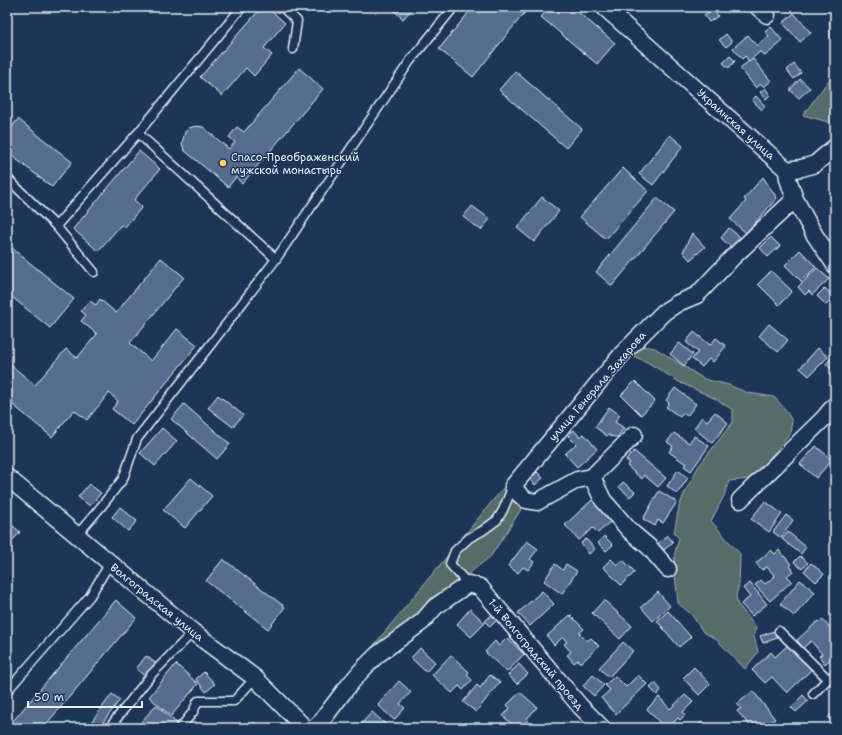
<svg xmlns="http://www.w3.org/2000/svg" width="842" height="735" font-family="'Shantell Sans',sans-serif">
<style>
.green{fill:#576c68;stroke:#a0aeb0}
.building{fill:#566c8f;stroke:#e8f1f8}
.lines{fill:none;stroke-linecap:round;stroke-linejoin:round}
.service-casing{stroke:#e8f1f8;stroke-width:11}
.minor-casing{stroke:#e8f1f8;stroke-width:19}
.service{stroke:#1d3557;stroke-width:8}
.minor{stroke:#1d3557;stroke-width:16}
.poi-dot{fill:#ffd166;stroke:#1d3557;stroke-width:1.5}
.labels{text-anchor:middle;stroke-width:3;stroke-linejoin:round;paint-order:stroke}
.street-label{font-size:11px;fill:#e8f1f8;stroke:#1d3557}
.poi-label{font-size:11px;fill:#e8f1f8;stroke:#1d3557;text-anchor:start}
</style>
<rect width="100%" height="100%" fill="#1d3557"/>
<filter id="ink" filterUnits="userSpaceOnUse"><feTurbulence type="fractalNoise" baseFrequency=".025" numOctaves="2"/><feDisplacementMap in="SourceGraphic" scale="8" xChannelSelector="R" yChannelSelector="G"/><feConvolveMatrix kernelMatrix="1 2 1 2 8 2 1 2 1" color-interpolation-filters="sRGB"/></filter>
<g filter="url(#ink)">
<path class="green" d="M829,20L835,25V48L831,44Z
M835,72V124L803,115Z
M642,346L655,348L704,379L729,385L748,393L774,397L785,409L792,421L790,433L775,452L749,479L729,481L724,496L711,521L740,554L739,584L736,596L737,603L756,627L754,636L758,652L745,669L716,639L703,632L692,615L678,603L674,564L675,552L679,538L674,533L679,507L684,494L698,467L733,422V410L714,398L681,383L647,362L631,355Z
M504,487L513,492L522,508L491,556L467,575L429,600L416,617L318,713Z"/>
<path class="building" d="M262,7H267L285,23L264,48L272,55L254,76L246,68L222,96L200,77Z
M390,7H414L403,19Z
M473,7H529L473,77L439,49Z
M550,7H572L615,43L597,64L541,17Z
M713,9L718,16L709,22L704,15Z
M794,13L811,33L800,42L783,23Z
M771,27L783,41L765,56L761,51L749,61L745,56L742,59L733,48L748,35L757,46L769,36L765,32Z
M726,34L732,42L726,47L719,40Z
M730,56L735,61L729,68L723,63Z
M753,59L771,81L764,87L761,84L756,88L740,68L749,61V62Z
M794,64L801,73L794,79L787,70Z
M299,68L323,89L242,184L236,177L228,187L184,150L182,143L185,132L189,128L196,126L203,127L229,149L235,142L229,137L237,127L244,132Z
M515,71L582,129L566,148L499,90Z
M800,79L810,88L799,98L790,90Z
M765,88L770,95L766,99L760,92Z
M756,96L765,106L762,110L752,100Z
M18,119L72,162L52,187L7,152V134Z
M670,135L683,146L653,185L639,174Z
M139,151L160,169L134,200L142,207L124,228L121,225L98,251L73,229Z
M623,168L648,191L606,239L580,217Z
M763,177L777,198L746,233L730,219L746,201L744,199Z
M542,197L559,211L534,242L517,228Z
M657,198L674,212L612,286L596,272Z
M472,206L490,219L481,230L463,217Z
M729,228L741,238L732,248L721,238Z
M692,233L705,247L690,260L683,252Z
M771,237L780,246L768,257L760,248Z
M7,244L74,299L50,328L7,293Z
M800,250L816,267L801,281L785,265Z
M161,258L184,277L130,343L151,361L177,329L197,345L132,425L112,409L118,401L109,393L87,420L74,410L52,437L7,400V362L35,385L66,349L77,358L97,334L81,321L86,315L81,311L90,301L96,305L100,299L116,313Z
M817,268L829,279L812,295L809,291L805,295L798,287Z
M771,271L792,291L779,305L758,284Z
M825,288L834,297L826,305L817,296Z
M769,324L788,340L778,352L759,336Z
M694,332L710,345L716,338L726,346L713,362L709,359L702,367L692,359L698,352L686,342Z
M679,343L693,354L684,366L670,354Z
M818,348L828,357L809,376L800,368Z
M831,358L835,362V373L826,364Z
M635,381L655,401L641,415L621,395Z
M675,388L696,404L687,416L683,413L680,417L666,407L669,403L666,400Z
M218,395L243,415L233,427L208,408Z
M184,404L230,444L217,459L171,419Z
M609,407L620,415L615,422L624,428L617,438L613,436L612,437L608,434L607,436L595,427Z
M715,412L728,423L712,443L694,428L702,417L707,421Z
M162,428L177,441L155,466L140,453Z
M574,430L580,437L584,434L597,449L577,467L565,454L576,444L568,436Z
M674,433L689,443L694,436L709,446L691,471L684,466L686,464L669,452L673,446L667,442Z
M816,446L832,460L816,478L800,464Z
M634,451L666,478L658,487L644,475L642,479L627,466L630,463L626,460Z
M678,470L688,478L677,494L667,486Z
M537,472L543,478L535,485L530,479Z
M191,478L212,496L185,528L163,510Z
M623,482L635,492L630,497L619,487Z
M89,484L101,493L90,506L78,497Z
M659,491L677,502L663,523L658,520L655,526L643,519Z
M592,500L611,521L598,533L593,528L579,540L565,525Z
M765,501L782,514L769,532L751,519Z
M120,507L137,521L128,531L112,517Z
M786,515L793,520L781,538L773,532Z
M7,521L20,532L7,547Z
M788,532L806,547L801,554L782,539Z
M667,535L673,542L664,550L658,544Z
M604,536L613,545L606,551L598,543Z
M586,539L595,549L589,554L581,543Z
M527,541L538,549L530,559L534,562L528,570L523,567L518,573L508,566Z
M771,550L775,554L779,550L791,564L789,566L793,571L787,576L792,581L770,601L755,585L761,580L765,584L775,576L767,567L762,570L756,563Z
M800,556L808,563L802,569L794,562Z
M223,559L285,607L268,629L206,581Z
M611,559L617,565L623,560L635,572L621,585L603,567Z
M811,563L824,574L816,582L804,571Z
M555,564L563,570L566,564L577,571L562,594L544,581Z
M800,580L815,592L794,616L780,604Z
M750,583L767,604L752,616L741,604L750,597L743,588Z
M542,591L554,604L530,626L518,613Z
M658,592L670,606L653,621L641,607Z
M116,600L136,618L43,728H7Z
M604,600L632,626L620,639L592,613Z
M470,609L485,623L471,637L457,624Z
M668,611L691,637L679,647L657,621Z
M494,613L499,618L490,627L485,621Z
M570,615L584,629L579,633L587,641L591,638L599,646L581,663L578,660L574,663L567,655L571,652L564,644L567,642L563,637L554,645L547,636Z
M822,619L835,634V642L830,646L835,652V655L825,664L819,656L822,654L811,641L803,648L797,640L818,621L819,622Z
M774,631L777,638L763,643L760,636Z
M507,638L524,654L507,672L485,652L495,641L499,646Z
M623,642L633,651L609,677L599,668Z
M789,644L812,669L787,693L772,677L765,683L752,670L771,652L775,657Z
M420,648L435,662L426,672L411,658Z
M451,655L469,672L467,675L472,680L463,690L459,686L452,693L432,675Z
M146,656L157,664L146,677L136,669Z
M176,664L198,684L171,716L149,697Z
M519,664L528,674L517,684L508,675Z
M694,667L710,684L699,695L683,678Z
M204,672L215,684L206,692L196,679Z
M490,675L500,682L476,712L463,702L477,685L480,688Z
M593,675L604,685L594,696L583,686Z
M638,675L647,684L616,714L601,698L610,690L605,685L615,676L626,687Z
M399,681L411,692L400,704L405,708L394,720L378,705Z
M655,683L661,690L657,695L650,688Z
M753,691L775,719L764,728H752L737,711L741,708L737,704Z
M520,692L537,707L527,719L528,720L521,728H516L503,716L510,708L507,705Z
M112,694L120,700L100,726L92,721Z
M685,695L693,702L683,712L685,715L680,720L678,718L668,728H665L647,709L659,697L670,709Z
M803,695L808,701L796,712L791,707Z
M156,705L179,725L176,728H136Z
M835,710V725L828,718Z
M372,712L390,728H365L361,724Z
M703,721L710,728H695Z
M254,722L260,728H249Z"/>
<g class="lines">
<defs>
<path id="service" d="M282,7L297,21L293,49
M138,133L242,7
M7,178L56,226L94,272
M56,226L138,133L276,259
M77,535L100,508L123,479L137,439L211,344L276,259L410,61L454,7
M468,584L450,564L455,551L469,538L482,531L497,520L503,510L513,486
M779,631L828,679
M7,691L90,596L110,563
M813,694L828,679L835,675
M109,728L152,674L193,632
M180,728L193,712L198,701H234L255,678"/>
<path id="minor" d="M604,7L787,170L788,179L795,199L814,234L835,265
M758,7L767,15
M787,170L802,168L815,164L835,147
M7,477L193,632L255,678L305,728
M592,477L634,435
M740,500L824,418L835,405
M668,569L649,547L630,531L603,500L592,477L577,480L537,502L526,500L519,494L513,486L622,354L664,312L678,303L697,295L733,257L795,199
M314,728L320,723L345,690L361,671L377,655L422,622L435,607L468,584L480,587L580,706L602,728"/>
</defs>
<use href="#service" class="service-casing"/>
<use href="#minor" class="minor-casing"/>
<use href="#service" class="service"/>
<use href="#minor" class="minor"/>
</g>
</g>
<circle class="poi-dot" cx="223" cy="163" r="4"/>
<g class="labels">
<g class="street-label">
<text transform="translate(736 124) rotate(42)" y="4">Украинская улица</text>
<text transform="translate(597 386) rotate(-49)" y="4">улица Генерала Захарова</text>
<text transform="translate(157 602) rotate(39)" y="4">Волгоградская улица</text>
<text transform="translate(536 654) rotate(50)" y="4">1-й Волгоградский проезд</text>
</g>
<g class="poi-label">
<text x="231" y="161">Спасо-Преображенский<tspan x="231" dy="13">мужской монастырь</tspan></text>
</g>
</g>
<rect width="842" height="735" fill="none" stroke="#1d3557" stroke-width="24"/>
<rect x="12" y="12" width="818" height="711" fill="none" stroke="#e8f1f8" stroke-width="1.5" filter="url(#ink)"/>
<path d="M28 701v6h114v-6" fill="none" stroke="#e8f1f8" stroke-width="2"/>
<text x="34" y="701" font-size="12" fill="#e8f1f8" stroke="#1d3557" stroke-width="3" paint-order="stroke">50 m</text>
</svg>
